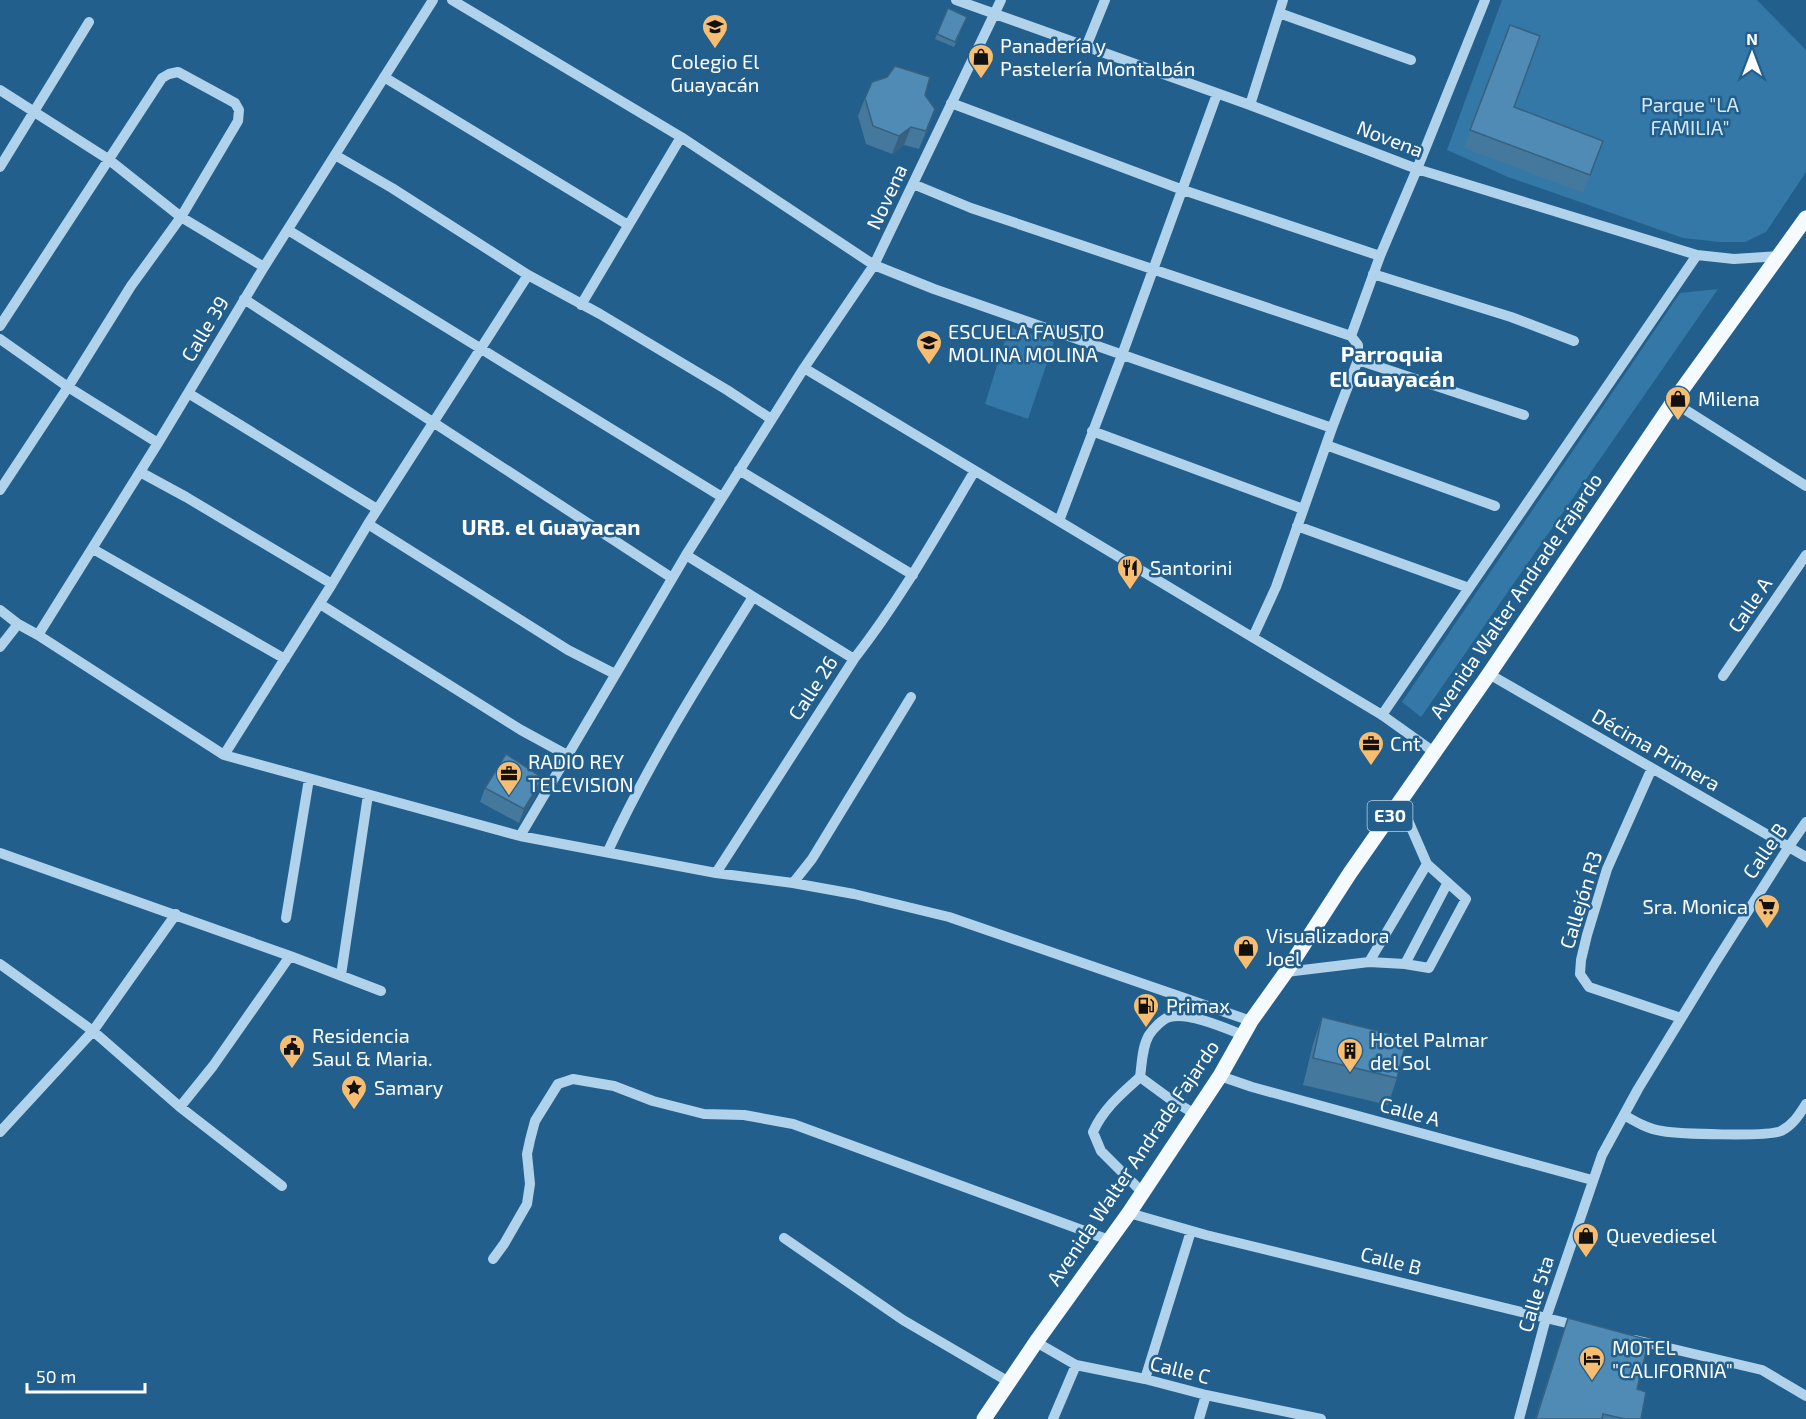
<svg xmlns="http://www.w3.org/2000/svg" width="1806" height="1419" font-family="'Exo 2',sans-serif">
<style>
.green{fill:#3378a7}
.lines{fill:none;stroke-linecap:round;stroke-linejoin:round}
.minor{stroke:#b0d3eb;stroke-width:10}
.major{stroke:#f5fafe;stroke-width:15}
.wall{fill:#44789c}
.shaded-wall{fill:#37617f}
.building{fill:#4f8bb5;stroke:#37617f;stroke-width:1.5}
.labels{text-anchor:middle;stroke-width:5;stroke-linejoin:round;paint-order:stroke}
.shield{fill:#225f8c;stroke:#bdcfdc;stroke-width:1.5}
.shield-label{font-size:18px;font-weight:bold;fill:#fff}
.poi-label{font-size:20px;fill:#fff;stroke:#225f8c;text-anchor:start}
.park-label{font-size:20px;fill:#d5eaf8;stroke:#225f8c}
.street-label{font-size:20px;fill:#fff;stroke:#225f8c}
.quarter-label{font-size:22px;font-weight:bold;fill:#fff;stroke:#225f8c}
</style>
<rect width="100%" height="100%" fill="#225f8c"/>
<path class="green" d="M1502,0H1757L1806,50V172L1766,232L1745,242H1720L1683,238L1508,177L1447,150Z
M1718,289L1421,717L1402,702L1680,293Z
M1009,327L1054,342L1028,419L985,404Z"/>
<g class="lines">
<path class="minor" d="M452,0L681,137L874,265L934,289L1332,428
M956,0L1250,105L1417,169L1697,255L1734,259L1780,256
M1279,13L1411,60
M1086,47L1105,0
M384,77L628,225
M0,90L108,159L181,217L264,267
M951,103L1183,190L1380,256
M1250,105L1283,0
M335,155L392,188L528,275L600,314L727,390L771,419
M0,167L89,22
M913,184L971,208L1351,336
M288,230L722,497
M1373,274L1511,317L1574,341
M244,299L672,578
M581,305L681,137
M0,326L162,78L169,74L178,72L235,103L239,110L238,121L181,217L131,286L68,387L0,490
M0,339L68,387L158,443
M1358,360L1524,415
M804,368L1382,715L1434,752
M188,393L377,509
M1673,402L1806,486
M1092,431L1303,509
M1326,445L1495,506
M739,470L913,575
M140,472L186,497L332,584
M1059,521L1122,355L1217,94
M368,524L568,650L615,674
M1297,526L1469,588
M93,549L285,659
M686,555L854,659L716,873
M320,604L521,730L567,755
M0,610L18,624
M38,635L224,755L520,836L716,873L793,883L854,894L949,917L1251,1021
M1253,637L1276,587L1332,428L1358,360V345L1351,336L1380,256L1417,169L1485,0
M0,647L18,624L38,635L158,443L264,267L433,0
M854,659C900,600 936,536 974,472
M1489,674L1806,857
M1723,676L1806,555
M1382,715L1697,255
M224,755L332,584L368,524L528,275
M1652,768L1607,869L1587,935L1581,960L1580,974L1589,987L1681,1018
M520,836L686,555L804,368L874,265L1001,0
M608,851C649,762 701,680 753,597
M0,853L290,956L381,991
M793,883L812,859L911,697
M286,918L309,779
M1369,962L1427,864
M0,964L93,1031L180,1107L282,1186
M1405,964L1447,884
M1286,972L1369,962L1405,964L1429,968L1466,899L1427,864L1400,802
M341,975L368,795
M1220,1076L1252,1087L1592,1180
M1140,1077C1122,1093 1103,1109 1093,1132L1101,1151L1142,1192
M180,1107L213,1066L290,956
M1195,1114L1170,1099L1140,1077C1142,1063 1142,1047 1149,1035C1153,1029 1163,1018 1170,1017C1189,1012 1225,1028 1243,1035
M1624,1115C1636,1122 1648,1129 1662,1131C1679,1134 1767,1137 1781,1131C1793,1125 1799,1115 1806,1104
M0,1132L93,1031L176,914
M1129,1213L1206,1235L1579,1326
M784,1238L903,1320L1009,1382
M493,1259L504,1244L527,1204L530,1184L527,1154L530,1140L535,1121L558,1084L573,1079L614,1086L653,1101L704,1114L744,1115L793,1124L1109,1240
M1635,1340L1762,1370L1806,1396
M1036,1342L1076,1365L1145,1379L1206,1395L1321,1419
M1145,1379L1191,1231
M1053,1419L1076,1365
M1199,1419L1206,1395
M1519,1419L1546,1318L1602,1155L1638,1089L1715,963L1788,848L1806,822"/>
<path class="major" d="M984,1419L1036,1342L1129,1213L1220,1076L1251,1021L1286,972L1350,873L1489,674L1673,402L1806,218"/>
</g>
<path class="wall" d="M948,8L967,17L954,47L935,39Z
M1510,25L1514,107L1603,141L1583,193L1464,148Z
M925,95L929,127L919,149L904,145L892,154L866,144L858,116L865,98Z
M543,778L538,791L519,823L480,802L485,788Z
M1322,1017L1397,1078L1388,1105L1303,1085L1313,1044Z
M1568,1318L1637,1389L1641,1419H1535Z"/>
<path class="shaded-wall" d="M935,109L929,127L919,149L926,131Z
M911,127L904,145L892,154L899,136Z
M543,778L538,791L519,823L524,809Z"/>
<path class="building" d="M948,8L967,17L955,42L937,34Z
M1510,25L1540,36L1514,107L1603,141L1590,175L1470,130Z
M895,66L930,77L925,95L935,109L926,131L911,127L899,136L873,126L865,98L872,82L887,77Z
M506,754L543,778L524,809L485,788Z
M1322,1017L1407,1038L1397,1078L1313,1058Z
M1568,1318L1649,1340L1637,1389L1646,1392L1641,1419H1625L1603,1414L1602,1419H1536Z"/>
<defs>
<symbol id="university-pin" viewBox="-11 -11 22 30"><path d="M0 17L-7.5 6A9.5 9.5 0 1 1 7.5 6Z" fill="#f7be72" stroke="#225f8c"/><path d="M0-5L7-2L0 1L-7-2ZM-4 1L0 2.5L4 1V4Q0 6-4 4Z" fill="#111"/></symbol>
<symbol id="shop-pin" viewBox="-11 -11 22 30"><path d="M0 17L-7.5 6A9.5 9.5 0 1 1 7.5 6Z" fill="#f7be72" stroke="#225f8c"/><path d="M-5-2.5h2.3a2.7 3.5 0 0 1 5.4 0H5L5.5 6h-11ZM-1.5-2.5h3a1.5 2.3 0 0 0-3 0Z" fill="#111"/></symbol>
<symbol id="school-pin" viewBox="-11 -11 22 30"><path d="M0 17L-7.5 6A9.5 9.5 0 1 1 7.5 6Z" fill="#f7be72" stroke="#225f8c"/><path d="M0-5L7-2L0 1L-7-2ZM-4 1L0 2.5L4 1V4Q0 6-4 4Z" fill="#111"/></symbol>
<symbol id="restaurant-pin" viewBox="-11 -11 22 30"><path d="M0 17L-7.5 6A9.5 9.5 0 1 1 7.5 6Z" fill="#f7be72" stroke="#225f8c"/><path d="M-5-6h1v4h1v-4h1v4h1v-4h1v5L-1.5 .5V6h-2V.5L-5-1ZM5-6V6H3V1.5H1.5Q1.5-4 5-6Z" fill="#111"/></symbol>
<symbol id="office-pin" viewBox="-11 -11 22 30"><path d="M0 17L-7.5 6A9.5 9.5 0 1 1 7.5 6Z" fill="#f7be72" stroke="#225f8c"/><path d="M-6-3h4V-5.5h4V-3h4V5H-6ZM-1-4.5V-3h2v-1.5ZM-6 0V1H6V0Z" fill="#111"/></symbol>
<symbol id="supermarket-pin" viewBox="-11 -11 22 30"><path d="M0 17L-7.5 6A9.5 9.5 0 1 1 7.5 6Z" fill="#f7be72" stroke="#225f8c"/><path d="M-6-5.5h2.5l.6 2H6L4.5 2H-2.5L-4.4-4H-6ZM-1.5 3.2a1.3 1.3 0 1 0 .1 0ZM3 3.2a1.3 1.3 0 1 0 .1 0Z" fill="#111"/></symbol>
<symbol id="fuel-pin" viewBox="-11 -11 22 30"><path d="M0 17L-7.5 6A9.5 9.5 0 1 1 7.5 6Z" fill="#f7be72" stroke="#225f8c"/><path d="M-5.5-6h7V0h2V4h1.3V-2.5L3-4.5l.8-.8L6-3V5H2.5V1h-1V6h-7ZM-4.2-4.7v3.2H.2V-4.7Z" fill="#111"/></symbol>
<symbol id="civic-pin" viewBox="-11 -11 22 30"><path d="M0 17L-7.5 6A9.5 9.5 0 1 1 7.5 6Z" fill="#f7be72" stroke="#225f8c"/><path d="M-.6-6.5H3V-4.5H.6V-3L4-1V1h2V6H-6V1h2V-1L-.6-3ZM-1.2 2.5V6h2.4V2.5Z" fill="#111"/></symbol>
<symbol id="building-pin" viewBox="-11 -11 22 30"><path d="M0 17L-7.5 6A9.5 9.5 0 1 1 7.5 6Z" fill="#f7be72" stroke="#225f8c"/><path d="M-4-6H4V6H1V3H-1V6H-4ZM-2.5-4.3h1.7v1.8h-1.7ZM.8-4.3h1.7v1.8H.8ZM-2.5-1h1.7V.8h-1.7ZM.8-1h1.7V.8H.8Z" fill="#111"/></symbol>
<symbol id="sight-pin" viewBox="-11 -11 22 30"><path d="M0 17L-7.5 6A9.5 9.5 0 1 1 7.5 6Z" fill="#f7be72" stroke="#225f8c"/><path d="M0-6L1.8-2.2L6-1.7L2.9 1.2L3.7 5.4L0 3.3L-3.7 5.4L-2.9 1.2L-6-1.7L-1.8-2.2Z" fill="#111"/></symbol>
<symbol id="hotel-pin" viewBox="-11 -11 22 30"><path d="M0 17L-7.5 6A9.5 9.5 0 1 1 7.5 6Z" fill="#f7be72" stroke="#225f8c"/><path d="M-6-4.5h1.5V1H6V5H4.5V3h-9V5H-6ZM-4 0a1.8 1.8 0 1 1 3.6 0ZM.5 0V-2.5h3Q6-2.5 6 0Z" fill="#111"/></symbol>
</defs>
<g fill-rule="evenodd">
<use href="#university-pin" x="700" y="12" width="30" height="40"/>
<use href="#shop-pin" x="966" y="42" width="30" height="40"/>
<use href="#school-pin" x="914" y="328" width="30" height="40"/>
<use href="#shop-pin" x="1663" y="384" width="30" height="40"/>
<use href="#restaurant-pin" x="1115" y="553" width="30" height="40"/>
<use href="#office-pin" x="1356" y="729" width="30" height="40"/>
<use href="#office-pin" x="494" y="759" width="30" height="40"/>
<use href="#supermarket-pin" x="1752" y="892" width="30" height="40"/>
<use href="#shop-pin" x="1231" y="933" width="30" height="40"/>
<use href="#fuel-pin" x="1131" y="991" width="30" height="40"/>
<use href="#civic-pin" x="277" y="1032" width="30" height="40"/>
<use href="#building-pin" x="1335" y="1036" width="30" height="40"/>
<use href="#sight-pin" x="339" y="1073" width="30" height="40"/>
<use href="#shop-pin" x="1571" y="1221" width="30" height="40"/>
<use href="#hotel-pin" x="1577" y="1344" width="30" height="40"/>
</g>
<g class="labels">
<rect class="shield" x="1367.5" y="801" width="45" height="30" rx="4.5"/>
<g class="shield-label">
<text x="1390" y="822">E30</text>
</g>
<g class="poi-label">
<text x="1000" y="53">Panadería y<tspan x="1000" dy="23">Pastelería Montalbán</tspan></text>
<text x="715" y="69" text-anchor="middle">Colegio El<tspan x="715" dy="23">Guayacán</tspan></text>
<text x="948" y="339">ESCUELA FAUSTO<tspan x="948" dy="23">MOLINA MOLINA</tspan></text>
<text x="1698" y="406">Milena</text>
<text x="1150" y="575">Santorini</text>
<text x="1390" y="751">Cnt</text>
<text x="528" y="769">RADIO REY<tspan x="528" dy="23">TELEVISION</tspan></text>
<text x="1748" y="914" text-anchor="end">Sra. Monica</text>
<text x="1266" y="943">Visualizadora<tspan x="1266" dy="23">Joel</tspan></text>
<text x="1166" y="1013">Primax</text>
<text x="312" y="1043">Residencia<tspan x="312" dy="23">Saul &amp; Maria.</tspan></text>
<text x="1370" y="1047">Hotel Palmar<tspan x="1370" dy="23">del Sol</tspan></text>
<text x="374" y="1095">Samary</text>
<text x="1606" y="1243">Quevediesel</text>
<text x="1612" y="1355">MOTEL<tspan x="1612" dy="23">"CALIFORNIA"</tspan></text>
</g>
<g class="park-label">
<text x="1690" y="112">Parque "LA<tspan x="1690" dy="23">FAMILIA"</tspan></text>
</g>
<g class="street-label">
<text transform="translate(1390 139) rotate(21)" y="7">Novena</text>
<text transform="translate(887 197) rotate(-65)" y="7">Novena</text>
<text transform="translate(205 329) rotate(-59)" y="7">Calle 39</text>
<text transform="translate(1516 596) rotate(-56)" y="7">Avenida Walter Andrade Fajardo</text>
<text transform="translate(1750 605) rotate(-56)" y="7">Calle A</text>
<text transform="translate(813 688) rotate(-57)" y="7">Calle 26</text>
<text transform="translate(1656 750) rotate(30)" y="7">Décima Primera</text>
<text transform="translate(1765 851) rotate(-56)" y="7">Calle B</text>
<text transform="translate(1581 900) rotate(-73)" y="7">Callejón R3</text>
<text transform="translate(1410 1112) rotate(15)" y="7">Calle A</text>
<text transform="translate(1133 1163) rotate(-56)" y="7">Avenida Walter Andrade Fajardo</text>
<text transform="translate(1391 1261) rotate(14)" y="7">Calle B</text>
<text transform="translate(1536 1294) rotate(-73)" y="7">Calle 5ta</text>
<text transform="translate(1180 1370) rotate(14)" y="7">Calle C</text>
</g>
<g class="quarter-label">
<text x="1392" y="362">Parroquia<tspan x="1392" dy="25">El Guayacán</tspan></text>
<text x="551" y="535">URB. el Guayacan</text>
</g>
</g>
<g transform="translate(1752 54)" stroke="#225f8c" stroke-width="4.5" paint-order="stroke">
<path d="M0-4.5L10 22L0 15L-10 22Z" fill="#ffffff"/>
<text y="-9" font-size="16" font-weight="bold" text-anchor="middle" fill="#ffffff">N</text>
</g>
<path d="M27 1383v9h118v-9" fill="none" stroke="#ffffff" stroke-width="3"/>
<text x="36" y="1383" font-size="18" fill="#ffffff" stroke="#225f8c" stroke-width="4.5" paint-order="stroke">50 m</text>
</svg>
